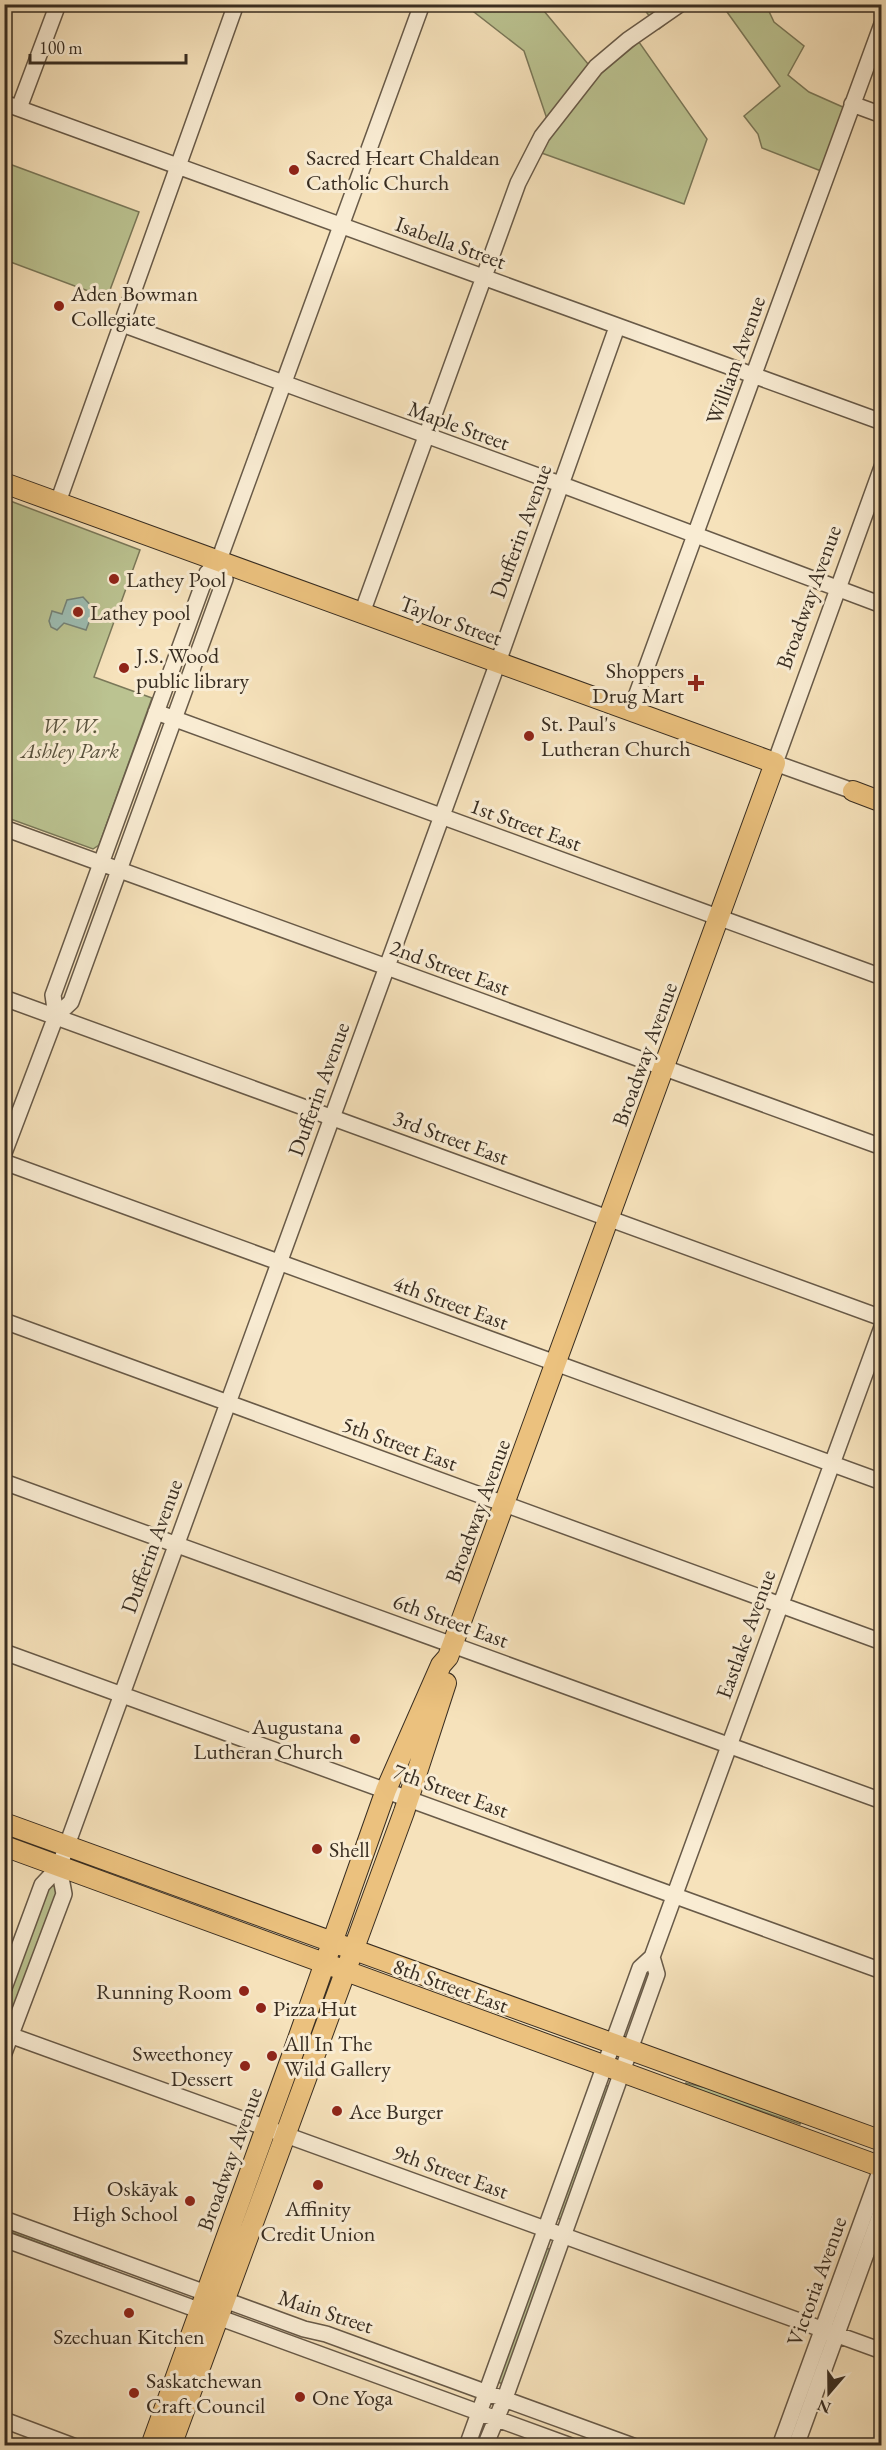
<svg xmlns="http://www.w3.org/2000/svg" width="886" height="2450" font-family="'EB Garamond',serif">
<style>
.green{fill:#bbc391;stroke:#7a7859;stroke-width:1.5}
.water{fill:#9dbdb2;stroke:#758378;stroke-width:1.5}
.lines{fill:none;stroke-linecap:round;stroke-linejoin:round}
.minor-casing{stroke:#685a48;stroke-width:18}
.major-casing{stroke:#382d21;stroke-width:22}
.minor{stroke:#f9ecd3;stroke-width:15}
.major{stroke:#ebc17e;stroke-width:20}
.poi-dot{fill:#8f2418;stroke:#f9ecd3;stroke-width:2}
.labels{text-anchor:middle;stroke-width:6;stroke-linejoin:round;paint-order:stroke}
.poi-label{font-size:22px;fill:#382d21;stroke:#f9ecd3;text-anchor:start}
.street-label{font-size:22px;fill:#382d21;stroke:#f9ecd3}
.park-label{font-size:22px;font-style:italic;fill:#59523d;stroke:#f9ecd3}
</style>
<rect width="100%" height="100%" fill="#f6e2bb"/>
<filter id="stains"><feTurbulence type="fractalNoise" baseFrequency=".00333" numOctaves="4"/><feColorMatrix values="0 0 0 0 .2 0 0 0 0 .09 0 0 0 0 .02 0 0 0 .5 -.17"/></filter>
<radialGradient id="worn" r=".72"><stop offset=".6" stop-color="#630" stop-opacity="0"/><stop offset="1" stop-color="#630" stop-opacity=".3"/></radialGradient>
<path class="green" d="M465,5H539L598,76L639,42L707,139L684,204L536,151L547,119L524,51Z
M641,5H690L659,29Z
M722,5H766L774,22L804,46L788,75L809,92L845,108L821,171L762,148L758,134L744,116L780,86Z
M4,162L139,212L107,298L5,260Z
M5,499L140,550L94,677L152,698L99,845L93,849L5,817Z
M51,1885L55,1886L56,1894L11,2017L5,2016L4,2000L45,1891Z
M686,2083L711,2089L801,2121L800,2124L685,2086Z
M603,2084L610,2087L563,2220L554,2217Z
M4,2224L114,2267L74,2256L5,2230Z
M543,2247L552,2250L503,2384L495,2381Z"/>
<path class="water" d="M83,597L94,609L86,630L64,623L57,630L51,627L49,621L52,611L62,614L67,600Z"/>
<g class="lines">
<defs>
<path id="minor" d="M4,103L882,422
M852,104L882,115
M19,108L58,4
M122,324L560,484L882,605
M58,502L236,4
M362,613L518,183L542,136L596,67L628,40L680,4
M631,710L882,24
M156,712L882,977
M853,791L775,763L882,467
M4,828L882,1147
M4,998L882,1318
M56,1016L53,995L207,573L219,561L223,549L422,4
M4,1153L56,1016L71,1002L225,579L219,561
M4,1162L882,1482
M4,1321L882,1642
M4,1482L882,1801
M4,1652L882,1971
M4,1988L42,1885L59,1867L498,662L617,327
M4,2033L882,2351
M4,2053L64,1894L59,1867
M4,2219L304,2329L326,2334L633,2446
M4,2239L571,2446
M4,2420L73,2446
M467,2446L640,1968L652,1957L882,1327
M485,2446L505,2398L657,1974L652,1957
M780,2446L882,2166
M796,2446L882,2210"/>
<path id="major" d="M4,483L775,763L448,1657L441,1665L386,1790L292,2056L151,2446
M853,791L882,802
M4,1823L882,2141
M4,1846L882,2167
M171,2446L404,1812L446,1683"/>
</defs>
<use href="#minor" class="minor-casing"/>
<use href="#major" class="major-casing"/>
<use href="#minor" class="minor"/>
<use href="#major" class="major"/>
</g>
<g class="poi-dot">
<circle cx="294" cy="170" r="6"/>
<circle cx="59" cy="306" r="6"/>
<circle cx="114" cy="579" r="6"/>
<circle cx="78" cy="612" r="6"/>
<circle cx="124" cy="668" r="6"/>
<path d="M693 674h6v6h6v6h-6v6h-6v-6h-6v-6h6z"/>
<circle cx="529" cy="736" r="6"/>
<circle cx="355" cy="1739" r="6"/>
<circle cx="317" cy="1849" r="6"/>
<circle cx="244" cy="1991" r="6"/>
<circle cx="261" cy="2008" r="6"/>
<circle cx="272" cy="2056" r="6"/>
<circle cx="245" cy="2066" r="6"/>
<circle cx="337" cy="2111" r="6"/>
<circle cx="318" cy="2185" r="6"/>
<circle cx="190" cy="2201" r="6"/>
<circle cx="129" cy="2313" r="6"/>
<circle cx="134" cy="2393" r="6"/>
<circle cx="300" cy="2397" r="6"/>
</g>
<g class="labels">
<g class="poi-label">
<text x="306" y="165">Sacred Heart Chaldean<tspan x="306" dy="25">Catholic Church</tspan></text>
<text x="71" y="301">Aden Bowman<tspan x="71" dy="25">Collegiate</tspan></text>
<text x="126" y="587">Lathey Pool</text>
<text x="90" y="620">Lathey pool</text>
<text x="136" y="663">J.S. Wood<tspan x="136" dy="25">public library</tspan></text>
<text x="684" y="678" text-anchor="end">Shoppers<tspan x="684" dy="25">Drug Mart</tspan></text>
<text x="541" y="731">St. Paul's<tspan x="541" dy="25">Lutheran Church</tspan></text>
<text x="343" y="1734" text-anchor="end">Augustana<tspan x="343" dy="25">Lutheran Church</tspan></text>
<text x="329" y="1857">Shell</text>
<text x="232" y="1999" text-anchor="end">Running Room</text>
<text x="273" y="2016">Pizza Hut</text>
<text x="284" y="2051">All In The<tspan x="284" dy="25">Wild Gallery</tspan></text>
<text x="233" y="2061" text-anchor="end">Sweethoney<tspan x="233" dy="25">Dessert</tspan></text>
<text x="349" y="2119">Ace Burger</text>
<text x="178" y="2196" text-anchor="end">Oskāyak<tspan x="178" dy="25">High School</tspan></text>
<text x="318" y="2216" text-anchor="middle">Affinity<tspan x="318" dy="25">Credit Union</tspan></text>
<text x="129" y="2344" text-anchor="middle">Szechuan Kitchen</text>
<text x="146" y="2388">Saskatchewan<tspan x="146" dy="25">Craft Council</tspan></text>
<text x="312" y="2405">One Yoga</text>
</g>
<g class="street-label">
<text transform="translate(451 242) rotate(20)" y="8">Isabella Street</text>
<text transform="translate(735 360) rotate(-70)" y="8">William Avenue</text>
<text transform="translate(459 425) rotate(20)" y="8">Maple Street</text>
<text transform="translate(520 531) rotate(-70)" y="8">Dufferin Avenue</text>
<text transform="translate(808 597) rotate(-70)" y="8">Broadway Avenue</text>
<text transform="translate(451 620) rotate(20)" y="8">Taylor Street</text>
<text transform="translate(526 824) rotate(20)" y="8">1st Street East</text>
<text transform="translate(450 967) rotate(20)" y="8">2nd Street East</text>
<text transform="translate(644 1054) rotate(-70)" y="8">Broadway Avenue</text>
<text transform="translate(318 1089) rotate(-70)" y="8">Dufferin Avenue</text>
<text transform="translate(451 1137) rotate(20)" y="8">3rd Street East</text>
<text transform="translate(451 1302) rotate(20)" y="8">4th Street East</text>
<text transform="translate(400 1443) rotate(20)" y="8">5th Street East</text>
<text transform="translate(477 1511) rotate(-70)" y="8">Broadway Avenue</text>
<text transform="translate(151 1546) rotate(-70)" y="8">Dufferin Avenue</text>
<text transform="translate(451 1620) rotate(20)" y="8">6th Street East</text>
<text transform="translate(745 1634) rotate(-70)" y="8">Eastlake Avenue</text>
<text transform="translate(451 1790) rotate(20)" y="8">7th Street East</text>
<text transform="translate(451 1985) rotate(20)" y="8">8th Street East</text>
<text transform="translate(229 2159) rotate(-70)" y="8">Broadway Avenue</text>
<text transform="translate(451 2171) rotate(20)" y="8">9th Street East</text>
<text transform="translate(816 2281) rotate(-70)" y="8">Victoria Avenue</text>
<text transform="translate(326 2311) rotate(18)" y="8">Main Street</text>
</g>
<g class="park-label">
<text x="70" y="733">W. W.<tspan x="70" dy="25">Ashley Park</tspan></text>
</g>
</g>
<rect width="886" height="2450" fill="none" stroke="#f6e2bb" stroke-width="24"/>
<rect x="6" y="6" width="874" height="2438" fill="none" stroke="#382d21" stroke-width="3"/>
<rect x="12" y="12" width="862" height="2426" fill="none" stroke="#382d21" stroke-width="1.5"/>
<g transform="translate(829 2393) rotate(200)" stroke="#f9ecd3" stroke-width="4.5" paint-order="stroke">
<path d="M0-4.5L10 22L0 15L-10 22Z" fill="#382d21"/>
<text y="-9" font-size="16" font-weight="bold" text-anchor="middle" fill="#382d21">N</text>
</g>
<path d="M30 54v9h156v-9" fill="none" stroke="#382d21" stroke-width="3"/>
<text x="39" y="54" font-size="18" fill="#382d21" stroke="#f9ecd3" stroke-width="4.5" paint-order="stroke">100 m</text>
<rect width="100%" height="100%" filter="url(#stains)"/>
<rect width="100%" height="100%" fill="url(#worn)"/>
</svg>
